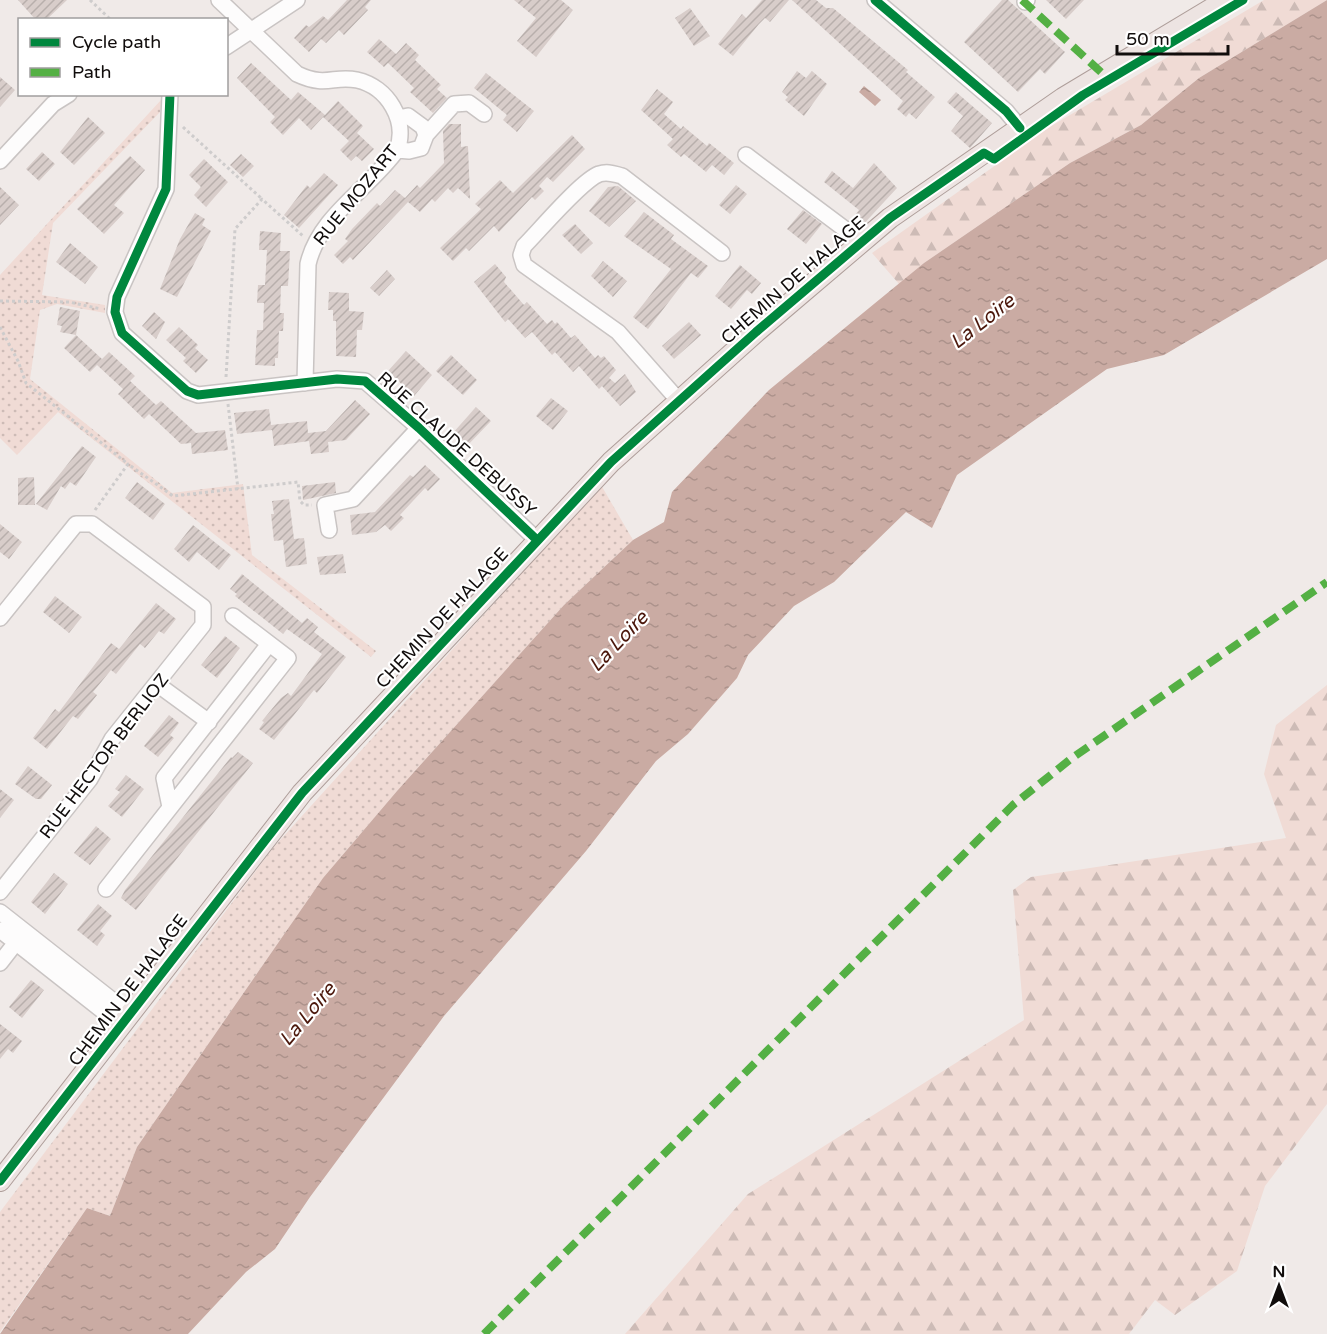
<svg xmlns="http://www.w3.org/2000/svg" width="1327" height="1334" font-family="'Varela Round',sans-serif">
<style>
.grass{fill:url(#grass-dots)}
.forest{fill:url(#forest-firs)}
.water{fill:url(#water-ripples)}
.building{fill:url(#building-hatch)}
.lines{fill:none;stroke-linecap:round;stroke-linejoin:round}
.minor-casing{stroke:#c9c4c3;stroke-width:18}
.major-casing{stroke:#ae9e9a;stroke-width:22}
.path{stroke:#cecccc;stroke-width:3;stroke-dasharray:3 3;stroke-linecap:butt}
.minor{stroke:#fdfcfc;stroke-width:15}
.major{stroke:#ede4e2;stroke-width:20}
.quiet{stroke:#54b044;stroke-width:8;stroke-dasharray:15 8;stroke-linecap:butt}
.cycleway-casing{stroke:#fff;stroke-width:13}
.cycleway{stroke:#00873e;stroke-width:9}
.labels{text-anchor:middle;stroke-width:4.5;stroke-linejoin:round;paint-order:stroke}
.street-label{font-size:18px;fill:#110d0c;stroke:#fff}
.water-label{font-size:20px;font-style:italic;fill:#4b170b;stroke:#fff}
</style>
<defs>
<pattern id="grass-dots" width="8" height="8" patternUnits="userSpaceOnUse" patternTransform="scale(1.5)"><rect width="8" height="8" fill="#f0dbd5"/><path d="M2 2h.1M6 6h.1" fill="none" stroke="#cdbbb6" stroke-width="1.8" stroke-linecap="round"/></pattern>
<pattern id="forest-firs" width="22" height="20" patternUnits="userSpaceOnUse" patternTransform="scale(1.5)"><rect width="22" height="20" fill="#f0dbd5"/><path d="M5 1l3.5 6h-7zM16 11l3.5 6h-7z" fill="#cdbbb6"/></pattern>
<pattern id="water-ripples" width="26" height="14" patternUnits="userSpaceOnUse" patternTransform="scale(1.5)"><rect width="26" height="14" fill="#caaba3"/><path d="M2 4q2-2 4 0t4 0M15 11q2-2 4 0t4 0" fill="none" stroke="#ac928b"/></pattern>
<pattern id="building-hatch" width="6" height="6" patternUnits="userSpaceOnUse" patternTransform="scale(1.5)"><rect width="6" height="6" fill="#d8cdca"/><path d="M-1 1l2-2M0 6l6-6M5 7l2-2" fill="none" stroke="#b8afac"/></pattern>
</defs>
<rect width="100%" height="100%" fill="#f0eae8"/>
<path class="grass" d="M161,100L160,112L53,223L42,295L105,305V313L57,304L40,310L30,379L172,493L243,484L252,555L376,651L371,657L58,412L17,455L0,438V275Z
M601,485L633,540L564,605L397,791L323,878L137,1147L110,1216L87,1208L0,1332V1212L273,848Z"/>
<path class="forest" d="M1264,0H1327L1199,78L1141,125L1070,163L924,263L899,284L872,253L1048,128Z
M1327,685V1104L1265,1186L1237,1271L1175,1315L1155,1300L1129,1334H625L748,1194L1024,1020L1013,890L1031,877L1286,838L1264,774L1276,725Z"/>
<path class="water" d="M1327,0V259L1164,355L1107,369L957,475L932,528L906,512L834,582L794,606L748,655L737,678L688,734L656,761L586,851L444,1016L310,1197L275,1249L246,1272L188,1334H0L87,1208L110,1216L137,1147L323,878L397,791L564,605L633,540L664,522L672,492L769,390L924,263L1070,163L1141,125L1199,78Z
M864,86L881,100L875,106L859,92Z"/>
<path class="building" d="M18,0H67L46,20H36Z
M347,0H371L365,7L368,10L344,35L339,30L326,43L321,39L309,52L294,38L306,25L309,27L323,16L328,20Z
M514,0H561L573,10L536,57L517,41L536,18Z
M762,0H789L770,22L765,18L759,24L733,56L718,44L742,14L746,18Z
M792,0H816L826,8H833L908,70L906,72L935,97L916,119L909,113L906,117L897,109L903,101Z
M1002,0H1008L1065,52L1045,74L1040,69L1018,92L964,42Z
M1046,0H1084L1066,19Z
M690,8L710,36L694,46L675,18Z
M379,39L396,54L406,43L419,55L415,60L441,85L437,89L447,98L433,113L410,92L414,88L388,63L384,67L367,52Z
M251,63L291,100L298,92L325,115L338,101L363,126L357,133L374,149L362,161L356,156L351,161L340,150L349,141L323,117L325,115L311,130L299,118L283,135L270,122L275,117L237,78Z
M797,71L806,78L812,71L827,84L804,116L785,100L788,97L782,92Z
M486,73L534,111L517,132L503,120L507,115L474,88Z
M0,77L15,90L0,107Z
M657,89L673,102L664,114L681,129L683,126L707,146L709,143L734,163L724,175L712,165L706,172L684,154L681,157L667,145L673,139L641,110Z
M956,92L992,123L970,148L951,131L963,116L947,102Z
M88,117L105,133L74,165L60,152Z
M449,124H461V147L468,146L470,199L458,188L453,193L448,188L435,202L432,199L420,212L408,202L353,260L350,257L343,264L334,255L348,241L345,239L352,229L377,203L380,206L395,190L405,198L417,185L420,188L444,163L443,131Z
M572,135L585,149L553,182L547,177L539,186L544,191L535,200L532,197L499,232L494,226L469,251L466,248L453,261L440,248L481,209L475,204L500,180L513,193Z
M42,152L55,164L39,181L26,169Z
M241,154L254,166L243,177L230,165Z
M130,156L145,170L114,205L124,213L104,234L77,209Z
M204,159L228,182L206,207L194,195L201,187L189,175Z
M874,163L897,188L860,228L851,220L859,210L824,182L832,171L853,188Z
M324,173L338,185L299,228L284,215L307,185L310,188Z
M736,185L747,194L730,214L719,205Z
M618,186L636,201L609,227L589,211L608,187Z
M0,187L19,205L0,225Z
M803,210L822,224L806,244L787,229Z
M644,212L674,235L671,239L708,266L698,278L691,273L648,329L633,317L671,269L624,236Z
M195,213L205,219L202,225L211,231L177,297L160,289L180,239Z
M575,224L593,243L581,254L562,235Z
M260,231L281,233L280,251H290L288,286H281L280,313H284L283,331H279L278,358H275V366L255,365L257,330H263L264,303H257L258,285H265L267,250H259Z
M70,243L98,267L85,284L56,262Z
M603,261L627,281L613,297L591,276Z
M495,264L506,277L504,282L524,305L527,302L547,324L552,320L555,324L557,322L571,338L575,335L595,358L598,355L601,358L604,356L616,370L609,378L615,383L625,374L636,392L620,406L602,386L599,389L579,366L573,372L555,352L552,355L532,332L525,338L508,319L505,322L474,282Z
M740,265L761,283L752,294L747,290L731,309L715,296Z
M387,270L395,279L379,296L370,288Z
M329,292L349,293V311L364,312L362,330H357L356,357L336,356V321H333V310H328Z
M60,307L80,311L76,335L60,332L62,326L57,325Z
M154,312L165,322L156,339L142,326Z
M689,322L701,335L674,359L662,346Z
M179,327L198,345L195,348L208,360L196,373L183,361L186,358L166,340Z
M76,335L102,359L109,352L135,376L130,381L156,405L161,401L196,433L225,430L228,450L192,454L191,443L181,444L149,414L144,419L118,394L123,389L97,365L90,372L64,348Z
M406,351L432,375L414,396L388,371Z
M451,355L477,380L463,395L436,371Z
M551,398L568,411L553,430L536,416Z
M355,400L370,414L346,440L328,442L329,452L311,454L309,441L274,446L272,430L237,434L234,413L269,409L271,425L307,421L308,433L326,431Z
M476,407L491,421L466,447L452,434Z
M82,446L96,457L76,486L70,482L65,489L61,486L47,510L36,504Z
M425,465L440,479L428,491L425,488L412,502L400,515L404,518L391,531L385,525L376,532L352,535L350,515L375,512L410,475L413,477Z
M34,477L35,505H18V478Z
M137,482L165,504L153,520L125,498Z
M335,482L336,493L303,500L302,486Z
M289,499L294,539L304,538L307,564L286,567L283,540L274,541L271,514H274L272,501Z
M0,524L22,542L9,559L0,552Z
M193,525L231,555L219,570L197,552L189,562L174,549Z
M343,554L346,573L320,575L317,557Z
M242,574L302,623L307,618L318,627L314,632L346,657L317,693L314,690L274,740L259,729L264,722L262,721L281,698L288,693L291,696L322,654L287,629L283,634L235,596L237,594L230,589Z
M55,596L82,617L69,633L43,612Z
M156,603L176,619L164,634L159,631L145,648L140,644L116,674L111,670L93,692L97,695L78,719L73,716L47,749L33,738L55,709L59,712L111,643L119,649Z
M225,636L240,648L217,678L201,665Z
M169,715L179,723L170,735L174,738L158,757L144,746Z
M238,752L253,763L136,910L121,898L125,890L231,757L232,758Z
M28,766L52,785L41,799H36L15,784Z
M126,775L144,789L122,817L108,806L120,792L115,789Z
M0,789L14,800L0,818Z
M96,826L111,839L90,865L74,853Z
M54,873L68,884L45,914L31,902Z
M98,904L112,916L100,931L105,935L97,946L77,930Z
M31,980L44,990L22,1018L9,1007Z
M0,1024L22,1041L13,1053L8,1049L0,1059Z"/>
<g class="lines">
<defs>
<path id="minor" d="M219,0L297,74C327,88 333,75 357,80C388,87 408,121 397,150C369,189 319,216 308,264L305,383
M875,0L1006,111L1020,128
M1025,2L1027,0
M226,47L297,0
M170,94L166,189L117,297L115,312L122,333L187,391L198,395L337,379L365,381L419,428L537,540
M426,135L454,104L469,103L484,114
M397,150L409,151L421,148L426,135L423,127L408,116L399,118
M746,155L862,242
M0,161L53,104L69,94
M679,401L618,332L524,265L521,255L524,246C540,230 581,181 599,174C608,171 614,174 622,176L722,253
M329,530L325,505L353,499L419,428
M0,618L76,524H92L203,607V625L112,739L90,779L0,892
M157,684L209,722
M170,807L164,778L269,644
M106,889L288,658L233,616
M0,912L131,1015
M0,930L122,1026
M0,963L21,936"/>
<path id="major" d="M0,1181L302,793L611,462L756,332L890,218L1063,98L1226,0"/>
</defs>
<use href="#minor" class="minor-casing"/>
<use href="#major" class="major-casing"/>
<path class="path" d="M90,0L111,20
M183,127L262,199
M0,301L69,302L101,309
M0,327L18,361L26,383L128,464
M226,377L235,229L262,199L304,237
M228,404L238,489
M95,510L128,464L173,496L298,482L300,501L304,505H312"/>
<use href="#minor" class="minor"/>
<use href="#major" class="major"/>
<path class="quiet" d="M1022,0L1103,74
M484,1334L1013,805L1072,758L1327,582"/>
<defs>
<path id="cycleway" d="M875,0L1006,111L1020,128
M170,94L166,189L117,297L115,312L122,333L187,391L198,395L337,379L365,381L419,428L537,540
M0,1181L302,793L611,462L756,332L890,218L984,153L994,159L1083,95L1243,0"/>
</defs>
<use href="#cycleway" class="cycleway-casing"/>
<use href="#cycleway" class="cycleway"/>
</g>
<g class="labels">
<g class="street-label">
<text transform="translate(356 195) rotate(-51)" y="6">RUE MOZART</text>
<text transform="translate(793 280) rotate(-41)" y="6">CHEMIN DE HALAGE</text>
<text transform="translate(457 444) rotate(42)" y="6">RUE CLAUDE DEBUSSY</text>
<text transform="translate(442 618) rotate(-47)" y="6">CHEMIN DE HALAGE</text>
<text transform="translate(104 756) rotate(-53)" y="6">RUE HECTOR BERLIOZ</text>
<text transform="translate(128 990) rotate(-53)" y="6">CHEMIN DE HALAGE</text>
</g>
<g class="water-label">
<text transform="translate(982 321) rotate(-38)" y="7">La Loire</text>
<text transform="translate(618 641) rotate(-46)" y="7">La Loire</text>
<text transform="translate(307 1014) rotate(-50)" y="7">La Loire</text>
</g>
</g>
<rect x="18" y="18" width="210" height="78" fill="#ffffff" stroke="#a09e9e" stroke-width="1.5"/>
<rect x="30" y="38" width="30" height="9" fill="#00873e" stroke="#a09e9e" stroke-width="1.5"/>
<text x="72" y="48" font-size="18" fill="#110d0c">Cycle path</text>
<rect x="30" y="68" width="30" height="9" fill="#54b044" stroke="#a09e9e" stroke-width="1.5"/>
<text x="72" y="78" font-size="18" fill="#110d0c">Path</text>
<g transform="translate(1279 1286)" stroke="#ffffff" stroke-width="4.5" paint-order="stroke">
<path d="M0-4.5L10 22L0 15L-10 22Z" fill="#110d0c"/>
<text y="-9" font-size="16" font-weight="bold" text-anchor="middle" fill="#110d0c">N</text>
</g>
<path d="M1117 45v9h111v-9" fill="none" stroke="#110d0c" stroke-width="3"/>
<text x="1126" y="45" font-size="18" fill="#110d0c" stroke="#ffffff" stroke-width="4.5" paint-order="stroke">50 m</text>
</svg>
